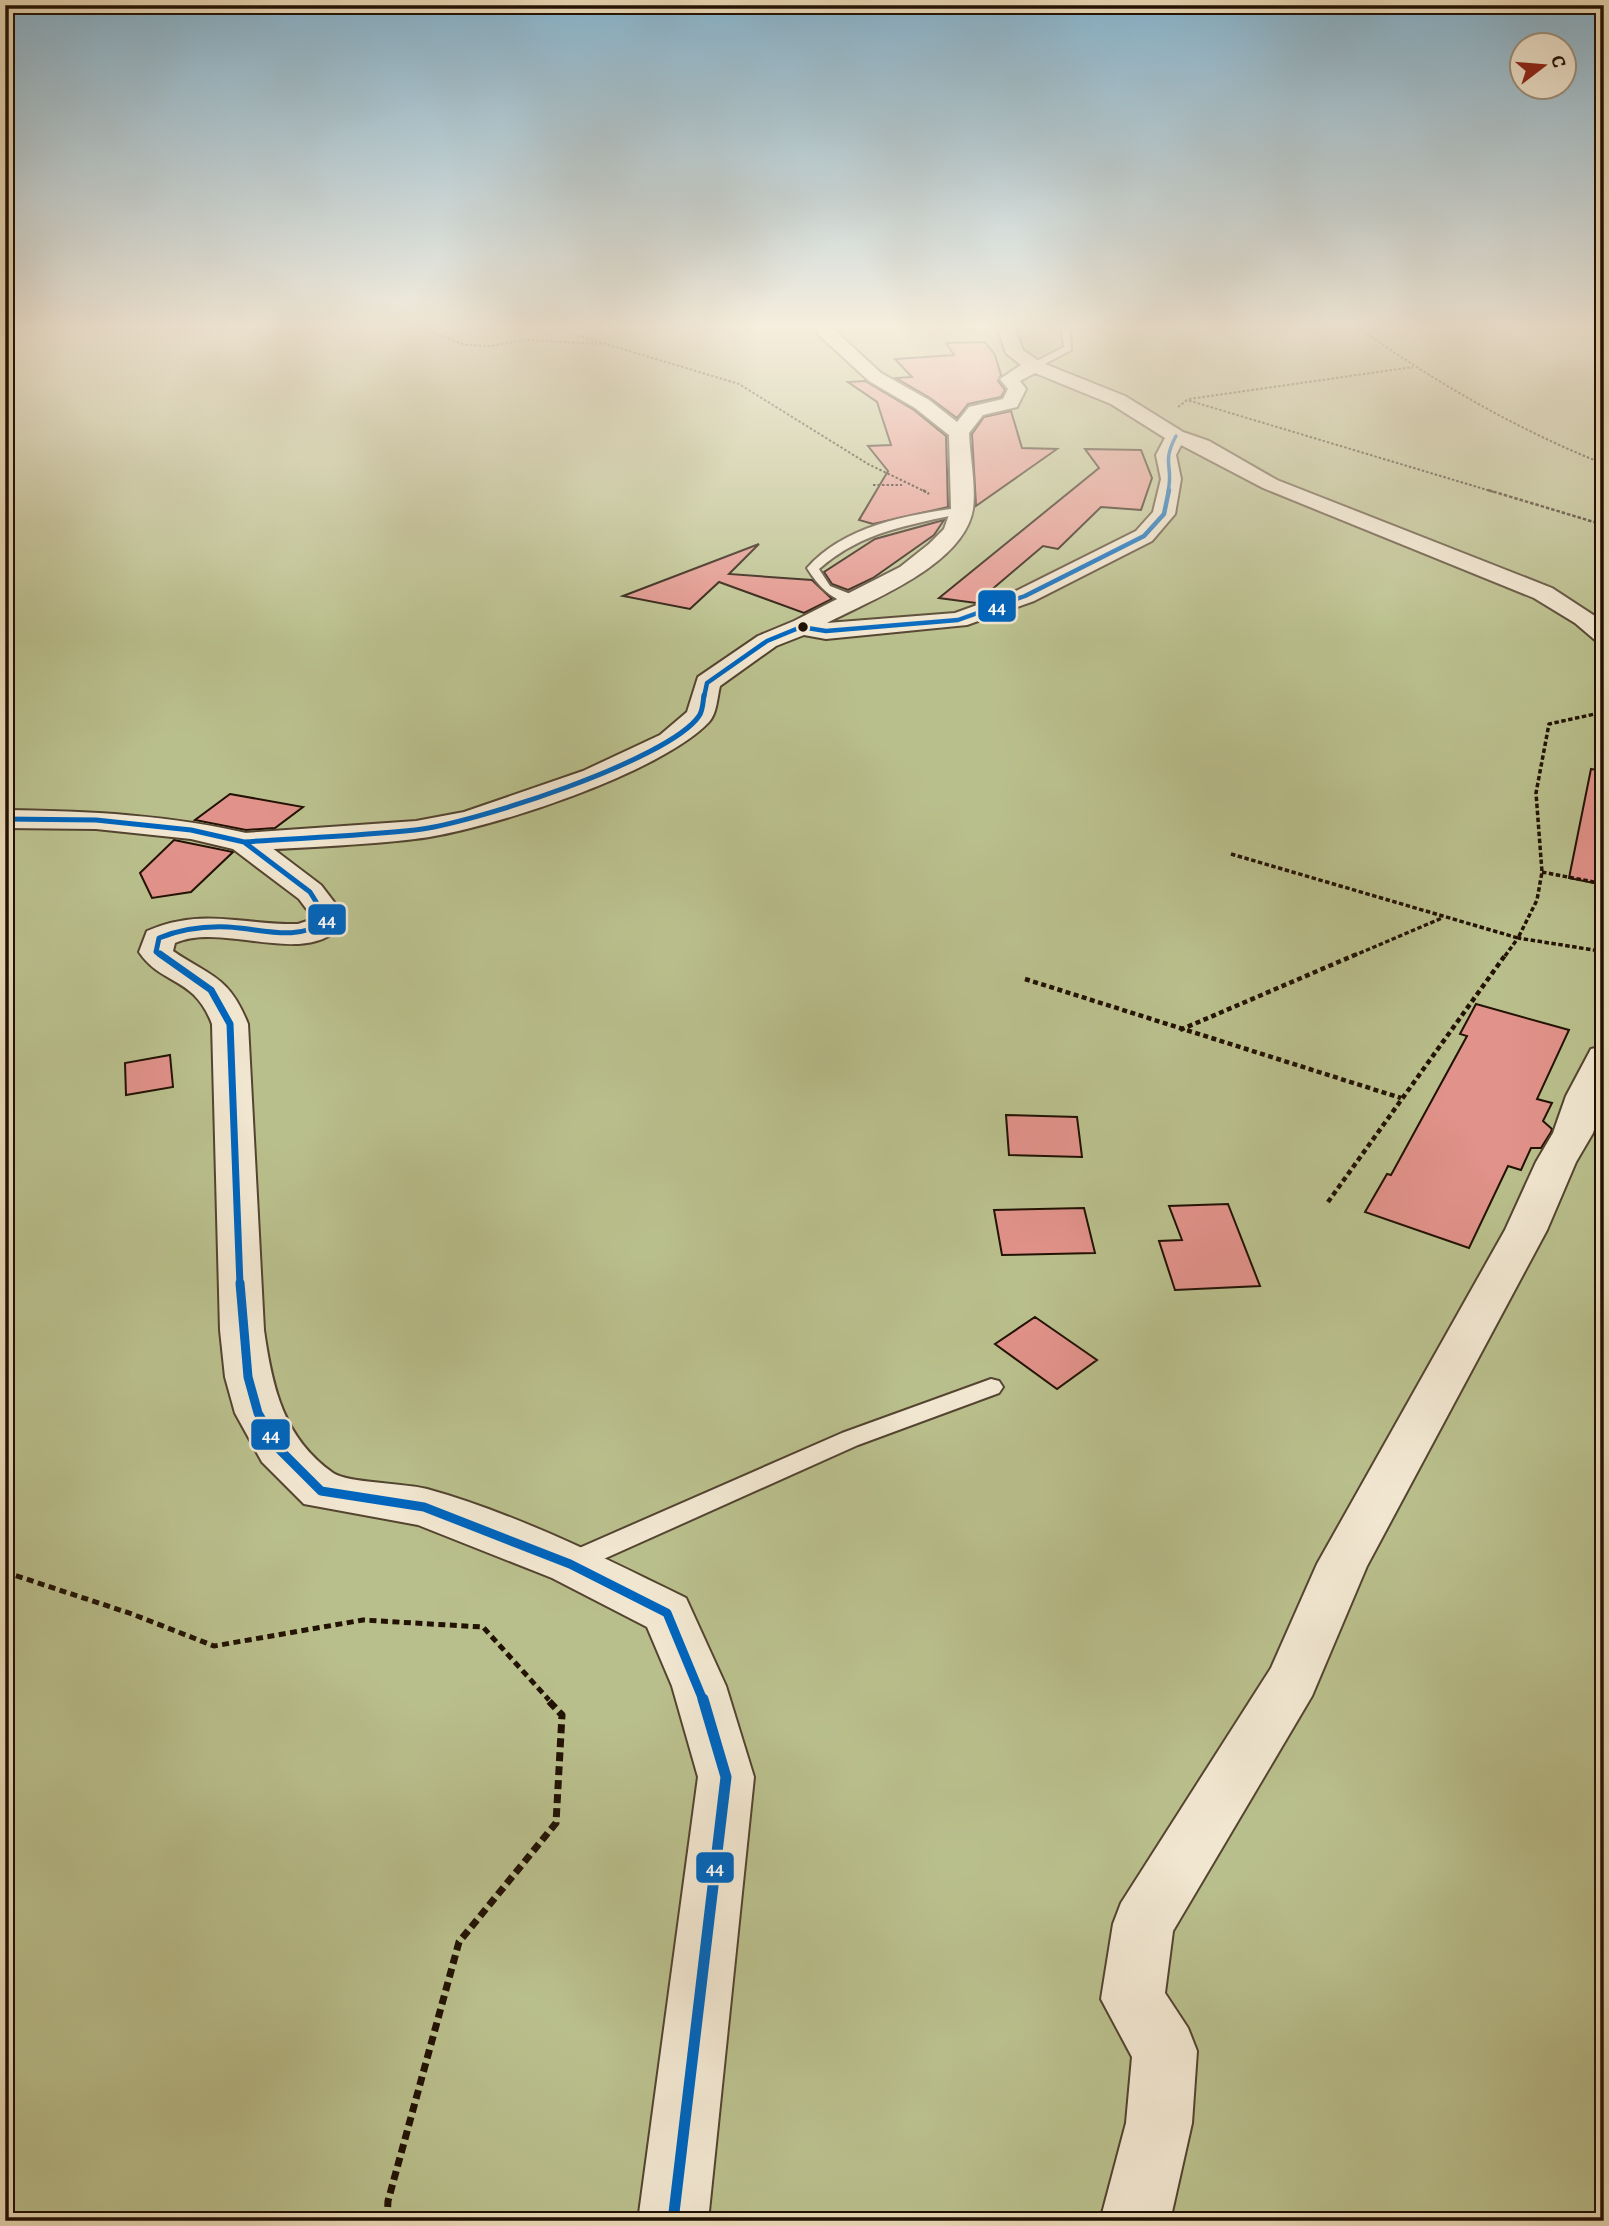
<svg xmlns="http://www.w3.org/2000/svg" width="1609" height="2226" font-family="Alegreya,serif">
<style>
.green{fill:#b9bf8c;stroke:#6e6848;stroke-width:2}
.building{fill:#e1928a;stroke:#221204;stroke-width:2}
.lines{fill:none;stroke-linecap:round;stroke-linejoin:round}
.service-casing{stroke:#544430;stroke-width:4}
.minor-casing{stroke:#544430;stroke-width:4}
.tertiary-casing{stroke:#544430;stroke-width:4}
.path-far5{stroke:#221204;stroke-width:2;stroke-dasharray:2.5 2;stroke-linecap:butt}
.path-far4{stroke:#221204;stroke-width:2.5;stroke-dasharray:3.5 2;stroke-linecap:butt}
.path-far3{stroke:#221204;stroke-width:3.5;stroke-dasharray:4.5 2.5;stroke-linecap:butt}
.path-far2{stroke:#221204;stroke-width:4.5;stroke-dasharray:5 3.5;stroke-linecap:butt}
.path-far1{stroke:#221204;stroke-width:5;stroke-dasharray:7 4.5;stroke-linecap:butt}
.path{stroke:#221204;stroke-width:7;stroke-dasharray:9 5;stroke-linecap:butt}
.service{fill:#f1e6d0;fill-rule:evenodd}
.minor{fill:#f1e6d0;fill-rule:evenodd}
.tertiary{fill:#f1e6d0;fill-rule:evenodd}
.bus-1-far5-casing{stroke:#f1e6d0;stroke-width:6}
.bus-1-far4-casing{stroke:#f1e6d0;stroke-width:8}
.bus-1-far3-casing{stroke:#f1e6d0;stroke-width:10}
.bus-1-far2-casing{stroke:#f1e6d0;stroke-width:12}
.bus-1-far1-casing{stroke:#f1e6d0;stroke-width:14}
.bus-1-casing{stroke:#f1e6d0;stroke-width:17}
.bus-1-far5{stroke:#0065bd;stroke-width:3.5}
.bus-1-far4{stroke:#0065bd;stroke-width:4.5}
.bus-1-far3{stroke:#0065bd;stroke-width:5}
.bus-1-far2{stroke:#0065bd;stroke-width:7}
.bus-1-far1{stroke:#0065bd;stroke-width:9}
.bus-1{stroke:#0065bd;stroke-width:11}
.bus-dot{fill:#221204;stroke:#f1e6d0;stroke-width:2.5}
.line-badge{stroke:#f1e6d0;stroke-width:2.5}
.badge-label{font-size:19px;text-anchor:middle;font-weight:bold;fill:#fff}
</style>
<rect width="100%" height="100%" fill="#ead9b6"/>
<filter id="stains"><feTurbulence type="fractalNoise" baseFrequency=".00286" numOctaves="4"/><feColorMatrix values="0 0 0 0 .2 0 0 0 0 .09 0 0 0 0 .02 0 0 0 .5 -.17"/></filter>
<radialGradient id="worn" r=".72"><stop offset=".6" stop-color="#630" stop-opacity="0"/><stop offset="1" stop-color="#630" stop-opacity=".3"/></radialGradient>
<path class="green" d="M5,329H1604V2221H5Z"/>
<path class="building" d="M985,342L995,355L1001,375L998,381L1005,390L1001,397L968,404L957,418L930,398L896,378L912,377L895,359L954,355L946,343Z
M865,381L914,410L946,436L948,507L873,524L859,520L888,471L868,446L891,445L877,402L848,382Z
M1011,411L1022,448L1057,449L976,506L972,434L984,417Z
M1085,449L1141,450L1152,478L1141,510L1101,507L1058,549L1043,546L976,603L939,598L1099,468Z
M944,520L934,535L873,578L848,590L832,584L824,572L875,539Z
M759,544L729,574L812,580L832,599L804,613L719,582L690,609L623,596Z
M1591,769L1604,771V885L1569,878Z
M230,794L303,807L275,828L246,830L195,820Z
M174,840L233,852L191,892L152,898L140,873Z
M1476,1004L1569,1030L1537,1099L1552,1103L1543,1121L1552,1129L1551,1132L1541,1148H1531L1521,1170L1508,1166L1469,1248L1365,1212L1387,1174L1391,1175L1467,1036L1460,1034Z
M170,1055L173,1087L126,1095L125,1063Z
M1006,1115L1077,1117L1082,1157L1009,1155Z
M1228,1204L1260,1286L1175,1290L1159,1241L1182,1240L1169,1206Z
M1084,1208L1095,1253L1002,1255L994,1210Z
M1035,1317L1097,1360L1057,1389L995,1344Z"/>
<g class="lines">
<defs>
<path id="service" d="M1062,329H1070L1071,350L1037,368H1031V364L1064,347Z
M959,508L963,509V513C910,525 862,531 819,569L830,586L858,597V603C835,605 818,586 807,568C844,526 906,515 959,508Z
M991,1379L999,1381L1003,1387L999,1393L858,1445L579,1570L570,1573L561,1570L557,1563L561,1556L842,1433Z"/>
<path id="minor" d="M818,329H833L881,373L929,400L957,422L969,407L1003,399L1008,389L1000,379L1021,365L1006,353L998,329H1015L1023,350L1040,362L1125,396L1183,432L1209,441L1277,480L1552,588L1604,622V643L1595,640L1575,623L1534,598L1263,488L1181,445L1176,455L1181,479L1175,514L1152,541L1034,601L967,625L826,639L804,635L776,646L720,686C717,698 717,713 709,722C661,773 486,831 415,839C358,846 301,847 244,851L233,849L228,842L233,835L244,833L416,821L464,812L583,771L660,735L687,712L698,677L758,636L794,621L900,567L929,544L944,529L951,509L949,435L915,408L869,381L819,335ZM1035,373L1111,404L1165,438L1156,455L1161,479L1153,512L1136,531L1016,591L955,613L827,623C871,600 964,565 973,509C976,486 970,457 969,433L983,415L1017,407L1026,389L1020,381Z
M1604,1046V1097L1593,1133L1576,1162L1547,1230L1367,1566L1312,1696L1173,1931L1165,1993L1188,2028L1197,2051L1192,2123L1170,2221H1100L1126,2123L1132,2057L1101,1999L1113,1924L1121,1903L1271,1668L1317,1564L1505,1230L1536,1162L1553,1133L1566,1096L1591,1049Z"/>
<path id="tertiary" d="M5,810C90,811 172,815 255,835L321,885L344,915L345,921C310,971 225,921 175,943L173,951C211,977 229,976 248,1024L264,1330C272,1386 283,1438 333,1473C347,1483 406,1483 427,1489C514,1513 605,1558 686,1598L726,1686L754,1777L708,2221H638L698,1777L672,1686L647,1627L552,1578L418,1525L304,1504L262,1462L235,1413L225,1377L220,1330L212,1024C194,976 162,986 139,952L147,931C202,907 242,925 298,924L307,921L311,915L299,899L233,849L191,839L96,829L5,828Z"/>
</defs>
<use href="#service" class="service-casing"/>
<use href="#minor" class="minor-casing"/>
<use href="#tertiary" class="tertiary-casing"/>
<path class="path-far5" d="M423,329L465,345L490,346L526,340L601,344
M556,329L739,384L868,464L926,492
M1360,329C1437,383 1516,429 1604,464
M1189,399L1413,367
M1178,407L1187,400L1494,492
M873,485H902"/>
<path class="path-far4" d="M923,490L929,494
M1488,490L1604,525"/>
<path class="path-far3" d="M1231,854L1518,938L1537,900L1542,872L1536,793L1549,724L1604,712
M1542,872L1604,884
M1353,956L1442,918
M1505,956L1518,938L1600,951"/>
<path class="path-far2" d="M1025,979L1401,1098
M1180,1030L1357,954
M1328,1202L1506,954"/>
<path class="path-far1" d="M5,1572L132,1614L214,1646L363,1620L483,1627L549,1700"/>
<path class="path" d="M387,2221L388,2201L459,1942L556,1823L562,1715L547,1699"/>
<use href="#service" class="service"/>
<use href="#minor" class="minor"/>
<use href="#tertiary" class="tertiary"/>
<defs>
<path id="bus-1-far5" d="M1168,492C1174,465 1161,464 1176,436"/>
<path id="bus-1-far4" d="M704,697L707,683L767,641L801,627L826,631L958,620L1025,596L1144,536L1164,514L1169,490"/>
<path id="bus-1-far3" d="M5,819L96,820L191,830L244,842L310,892L328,921C295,942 264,929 228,927C204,926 181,929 159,938L156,952L162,956
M244,842C301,838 358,836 415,830C471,824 669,760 699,716C703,711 703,701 704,695"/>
<path id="bus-1-far2" d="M160,954L211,990L230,1024L240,1285"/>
<path id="bus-1-far1" d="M240,1283L248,1377L258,1413L279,1449L321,1491L424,1507L570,1564L667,1613L703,1700"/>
<path id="bus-1" d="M673,2221L726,1777L703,1699"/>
</defs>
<use href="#bus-1-far5" class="bus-1-far5-casing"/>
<use href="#bus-1-far4" class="bus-1-far4-casing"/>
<use href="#bus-1-far3" class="bus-1-far3-casing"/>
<use href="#bus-1-far2" class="bus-1-far2-casing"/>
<use href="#bus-1-far1" class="bus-1-far1-casing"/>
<use href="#bus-1" class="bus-1-casing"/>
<use href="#bus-1-far5" class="bus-1-far5"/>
<use href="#bus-1-far4" class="bus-1-far4"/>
<use href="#bus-1-far3" class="bus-1-far3"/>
<use href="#bus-1-far2" class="bus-1-far2"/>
<use href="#bus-1-far1" class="bus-1-far1"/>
<use href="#bus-1" class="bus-1"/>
</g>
<linearGradient id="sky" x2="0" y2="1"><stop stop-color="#88b6d1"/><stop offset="0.51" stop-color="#f6eede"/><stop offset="1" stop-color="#f6eede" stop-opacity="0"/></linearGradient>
<rect width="1609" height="641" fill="url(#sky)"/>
<circle class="bus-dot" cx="803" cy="627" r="6"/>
<g class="line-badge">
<rect x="977" y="589" width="40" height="34" rx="7" fill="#0065bd"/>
<rect x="307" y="903" width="40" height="33" rx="7" fill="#0065bd"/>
<rect x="250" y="1418" width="41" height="33" rx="7" fill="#0065bd"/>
<rect x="695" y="1851" width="40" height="33" rx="7" fill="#0065bd"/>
</g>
<g class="badge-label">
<text x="997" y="613">44</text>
<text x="327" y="926">44</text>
<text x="271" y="1441">44</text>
<text x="715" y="1874">44</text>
</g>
<rect width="1609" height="2226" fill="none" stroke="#ead9b6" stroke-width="28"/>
<rect x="7" y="7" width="1595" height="2212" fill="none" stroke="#221204" stroke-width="3.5"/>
<rect x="14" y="14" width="1581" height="2198" fill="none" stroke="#221204" stroke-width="2"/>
<g transform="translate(1543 66) rotate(74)"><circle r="33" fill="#f1e6d0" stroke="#9e917e" stroke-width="2"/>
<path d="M0-5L12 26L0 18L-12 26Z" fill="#8f2418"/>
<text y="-10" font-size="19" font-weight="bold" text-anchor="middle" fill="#221204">С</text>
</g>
<rect width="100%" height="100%" filter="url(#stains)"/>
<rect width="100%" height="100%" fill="url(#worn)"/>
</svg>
